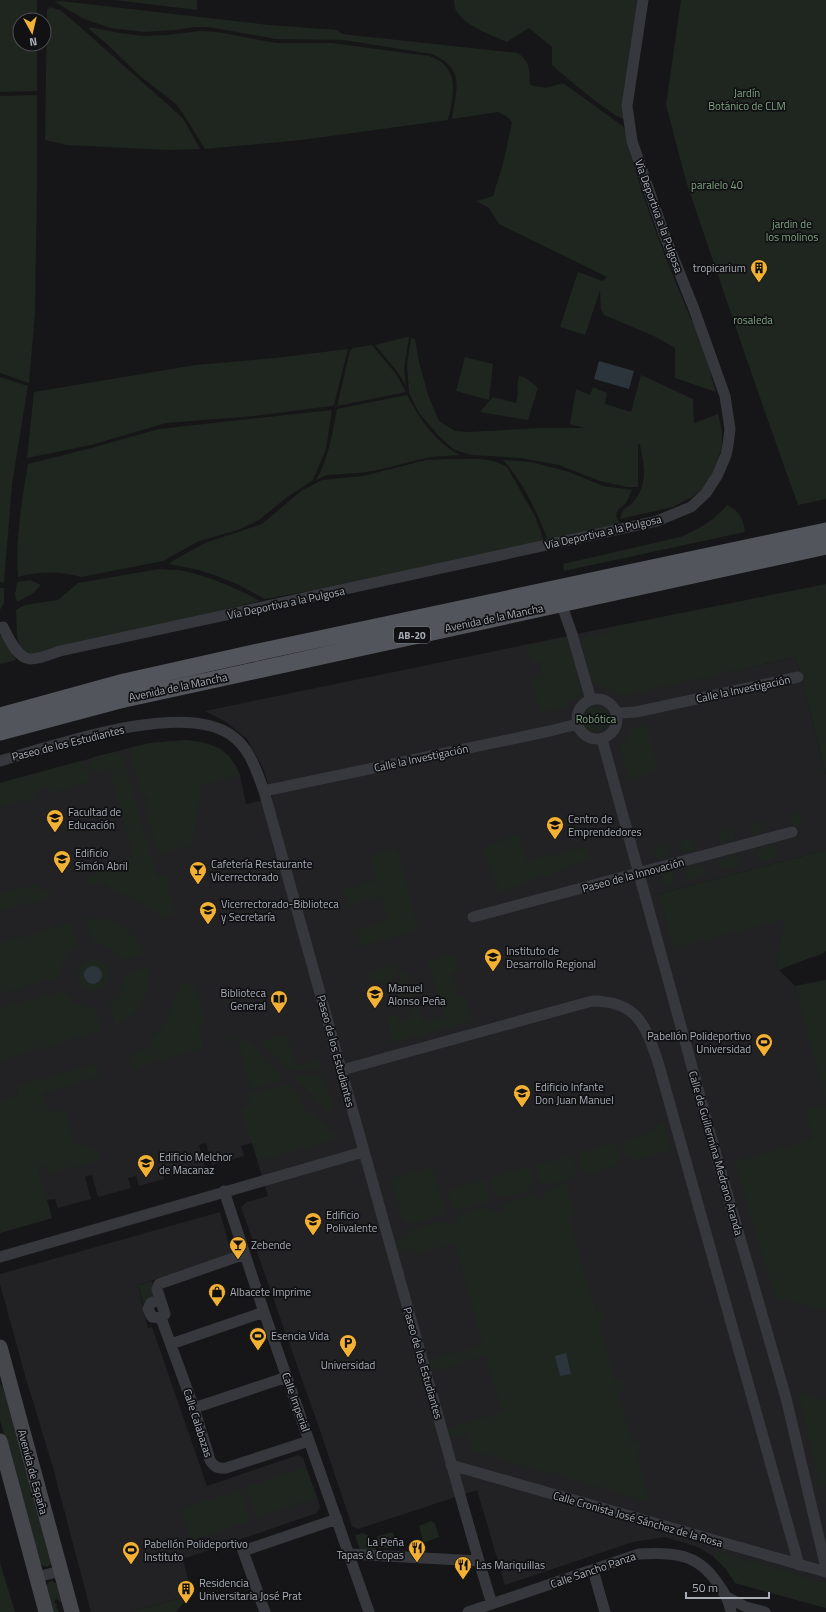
<svg xmlns="http://www.w3.org/2000/svg" width="826" height="1612" font-family="'Titillium Web',sans-serif">
<style>
.built{fill:#222225}
.green{fill:#1e261f;fill-rule:evenodd}
.water{fill:#2c353c}
.lines{fill:none;stroke-linecap:round;stroke-linejoin:round}
.street{stroke:#37383d;stroke-width:11}
.secondary{stroke:#45474d;stroke-width:15}
.primary{stroke:#53555c;stroke-width:17}
.labels{text-anchor:middle;stroke-width:3.5;stroke-linejoin:round;paint-order:stroke}
.shield{fill:#111113;stroke:#7b7e86;stroke-width:1}
.shield-label{font-size:10px;font-weight:bold;fill:#a8adb8}
.park-label{font-size:11px;fill:#7fa381;stroke:#111113}
.street-label{font-size:11px;fill:#a8adb8;stroke:#111113}
.poi-label{font-size:11px;fill:#a8adb8;stroke:#111113;text-anchor:start}
</style>
<rect width="100%" height="100%" fill="#161618"/>
<path class="built" d="M611,627L632,693L796,657L826,775V850L659,894L786,919L777,961L779,970L795,986L826,980V1608L735,1583L726,1569L714,1557L698,1547L665,1537L633,1542L505,1585L477,1490L358,1529L352,1526L316,1419L241,1207L247,1202L268,1196L252,1143L241,1146L244,1156L212,1165L206,1143L199,1145L205,1167L171,1176L168,1166L161,1169L164,1179L139,1186L136,1176L128,1178L131,1188L98,1197L92,1175L85,1177L91,1199L58,1208L55,1199L47,1200L52,1218L0,1233V783L133,747L151,743L185,740L202,742L214,746L221,749L229,756L236,766L240,775L246,804L273,798L263,768L247,739L226,722L205,711Z
M220,1212L232,1255L138,1285L148,1328L152,1327L207,1486L298,1455L303,1458L320,1506L317,1513L183,1559L192,1595L130,1612H91L52,1464L26,1379L0,1284V1274Z"/>
<path class="green" d="M0,0H37V20H20V44H37V91L0,92Z
M115,0H197V10Z
M454,0H639L624,119C614,118 562,74 552,65V47L529,28L507,42C490,34 452,22 454,0Z
M681,0H826V499L798,505L753,378L686,181L666,105Z
M61,1L269,25L337,30L342,34L518,53C531,63 529,69 530,85L546,88L563,83L624,127C639,191 664,255 690,317C692,322 695,326 697,330C705,350 710,372 716,392L675,378V348L654,336L604,315L601,309L600,290L585,335L560,327L578,272L603,281L607,277L499,224L489,208L476,201L493,196L504,160L512,122L506,116L498,112L452,119C456,88 466,69 432,54L343,40L276,39L208,27H194L176,30L144,32L111,28L84,19L55,2Z
M50,7L60,10L79,26L176,112L184,120L200,149L168,150L67,145L45,140L47,10Z
M90,27L119,33L144,36L167,35L200,31L217,32L276,43H332L429,56C461,67 454,94 448,120L301,140L205,149L184,115L176,104L140,76L108,45L89,29Z
M37,95V180L35,314L29,383L0,373V96Z
M407,337H409L404,369L406,386L397,371L375,345Z
M411,338L415,339L419,362L428,395L439,421L455,431L467,432L540,428H584L570,424L576,389L590,395L593,387L607,393L605,404L631,412L641,375L693,399L694,423L718,414L722,432V447L716,465L707,485L692,497L673,507L620,519C624,503 628,510 635,500C648,482 644,465 640,445L638,444V487H627L600,481L559,465L521,458L471,455L453,449L439,436L419,413L409,393L407,364Z
M372,345L396,374L406,392L337,406L350,351L353,348Z
M348,349L334,405L331,406L254,416L166,423L91,445L27,458L34,392L195,365L275,358Z
M465,357L493,364L489,400L456,391Z
M519,376C527,377 532,383 538,388L528,420L480,412L493,397L516,403C519,394 516,386 519,376Z
M0,377L28,386L12,484L4,583L0,582Z
M407,395C420,419 435,442 460,455L430,457L378,470L359,473L327,475L316,480C329,458 332,434 337,409Z
M332,410L326,449L313,480L286,498L259,520L238,530L199,541L163,561L81,577C62,571 37,571 18,577C15,540 22,500 28,464L95,447L159,429Z
M449,459C469,459 489,456 507,467L535,516L544,541L343,585L265,599L239,585L217,576L199,570L169,564L174,560L205,543L262,524L301,491L322,480L363,476L426,460Z
M503,460L531,462L569,472L603,486L632,490L626,503L618,510L616,515L620,525L548,540C536,511 524,483 503,460Z
M727,505C740,511 743,519 745,532L564,571L563,564L680,537C698,530 715,520 727,505Z
M159,569C167,570 176,569 184,571C210,577 237,588 260,601L68,647L36,656L25,652L19,645L17,636L16,610L25,605L58,600L78,583Z
M30,580L41,585L32,594L17,602L15,595L17,582Z
M826,584V775L796,657L622,696L609,689L595,686L592,681L580,638L612,631L611,627Z
M0,588H4V603L0,610Z
M0,635L6,639L16,660L0,664Z
M568,637L583,695L571,700L563,708L540,713L532,679L543,677L540,661L532,663L527,646Z
M583 719a13 13 0 1 1 26 0a13 13 0 1 1-26 0Z
M646,725L659,772L629,780L620,747L628,737L631,728Z
M185,740C211,743 229,748 240,775L201,786L192,846L162,854L156,848L144,804L149,802L147,797L140,793L131,755L133,747L151,743Z
M115,752L123,757L157,876L165,875L176,914L163,918C147,905 130,895 110,890L107,882L89,886L87,878L96,876L94,868L134,857L109,768L92,772L89,763L93,757Z
M80,761L85,764L90,781L52,793L41,786L34,798L0,807V783Z
M800,813L802,824L791,827L789,815Z
M761,821L763,833L753,836L751,823Z
M733,828L735,840L722,844L718,832Z
M520,833L526,861L587,847L591,859L500,893L483,849Z
M690,837L696,850L683,853L681,840Z
M669,844L671,856L657,859L653,848Z
M776,845L778,857L759,862L756,850Z
M397,849L419,930L355,948L360,938L350,932L388,920L381,897L344,907L349,897L339,891L377,880L370,856Z
M826,850V951L822,954L807,959L779,970L777,961L785,919L674,948L659,894Z
M738,854L739,866L721,870L717,860Z
M702,864L707,876L688,881L686,867Z
M673,871L675,885L663,886L661,874Z
M37,884L39,891L49,889L51,897L0,911V894Z
M93,918C118,919 135,932 145,953L122,960C115,949 105,943 92,942L86,919Z
M71,923L78,946C67,953 60,964 60,977L0,994V943Z
M454,954L459,972L452,974L459,998L465,996L472,1021L394,1043L386,1017L397,1014L399,1021L412,1018L411,1011L418,1008L422,1021L444,1016L428,961Z
M92,959C115,961 115,987 93,991C73,987 72,964 92,959ZM93,966L98,968L102,977L99,982L92,983L86,979L85,975L87,969Z
M397,964L399,969L391,983L383,985L370,978L368,972Z
M149,967C152,993 139,1016 115,1027L109,1003C120,997 125,986 125,973Z
M407,971L415,1001L413,1002L398,993L396,986L403,972Z
M826,980V1100L795,986Z
M181,983L195,986L206,1024L198,1026L204,1046L197,1050L141,1066V1067L133,1069L129,1055L153,1047L151,1040L166,1022Z
M64,991C71,1002 82,1007 95,1008L101,1031L0,1060V1008Z
M287,1034L297,1066L319,1060L321,1069H286L264,1045L263,1041L266,1039Z
M238,1035L245,1041L251,1042L282,1078V1080L251,1089L237,1039L235,1038L221,1042L220,1040Z
M96,1064L100,1077L43,1093L49,1113L65,1109L75,1145L81,1143L99,1153L100,1160L49,1174L46,1166L38,1169L52,1218L0,1233V1100L19,1096L16,1086Z
M297,1075L323,1076L335,1110L329,1113L296,1079Z
M289,1084L301,1097L304,1109L312,1112L335,1136L333,1140L258,1161L241,1110L250,1102V1094Z
M826,1105V1310L775,1297L735,1162L813,1139L805,1111Z
M663,1117L672,1150L633,1161L630,1157H626L622,1145L625,1141C645,1135 651,1135 663,1117Z
M613,1143L616,1146L620,1158L617,1166L589,1173L582,1169L579,1157L581,1155L582,1152Z
M569,1156L573,1158L577,1171L573,1174V1178L546,1185L540,1181L536,1169L538,1164Z
M433,1167L439,1193L442,1196L446,1208L443,1211L442,1215L410,1224L403,1220L391,1179Z
M527,1167L530,1169L534,1183L529,1190L502,1198L498,1194H495L491,1181L494,1176Z
M483,1180L486,1183L490,1195L486,1198L485,1203L459,1210L452,1207L448,1194L450,1189Z
M566,1182L575,1216L569,1218L596,1312L602,1310L605,1321L599,1323L615,1381L622,1379L625,1390L618,1392L632,1441L639,1440L642,1451L636,1453L650,1502L569,1479L568,1476L562,1473L555,1475L472,1451L467,1433L450,1437L447,1428L502,1412L486,1356L431,1371L428,1360L483,1345L455,1244L415,1254L413,1248L397,1252L394,1241L408,1237L412,1229L444,1221L447,1224L451,1223L452,1225L456,1224L459,1214L487,1207L496,1212L501,1211L504,1203L532,1196L539,1200L543,1199L546,1191L556,1188V1186Z
M152,1281L154,1289V1298L144,1307L138,1285Z
M0,1384L3,1387L8,1403L52,1561L51,1564L47,1567L43,1566L40,1563L0,1420Z
M798,1392L826,1400V1487L820,1486Z
M306,1467L317,1498L257,1517L247,1487Z
M240,1490L251,1520L192,1540L181,1509Z
M431,1521L435,1523L439,1537L426,1542L423,1541L419,1526Z
M393,1532L397,1545L395,1548H379L376,1540L378,1536Z
M363,1533L368,1535L377,1551L360,1550L355,1535Z
M715,1551L826,1583V1608L735,1583L726,1569L714,1557Z
M0,1563L15,1612H0Z
M52,1581L56,1583L64,1604L56,1599L54,1602L57,1605L56,1608L59,1610L58,1612H53L46,1586L49,1582Z
M189,1596L176,1612H130Z"/>
<path class="water" d="M599,361L634,371L629,389L594,379Z
M84 975a9 9 0 1 1 18 0a9 9 0 1 1-18 0Z
M566,1353L571,1374L560,1376L555,1356Z"/>
<g class="lines">
<path class="street" d="M561,603L572,634L591,700
M3,627C8,637 17,658 30,659C40,659 51,654 60,651L657,521L691,507L706,493L717,476L726,455L728,445L730,429L725,396L694,309L664,234L632,141L627,106L643,0
M577 719a20 20 0 1 1 40 0a20 20 0 1 1-40 0Z
M617,713L636,712L798,677
M602,739L717,1158L786,1398L826,1568
M0,761C54,746 182,700 231,735C250,748 256,770 264,791C319,989 373,1186 429,1384C450,1457 469,1531 492,1604
M264,791L550,731L577,724
M473,917L792,832
M342,1070L592,1001C637,1001 645,1024 658,1062L799,1565
M224,1191L264,1312L369,1612
M0,1257L363,1152
M160,1300L151,1303L148,1309L152,1317L161,1318
M161,1318L194,1408L210,1460C214,1467 218,1469 226,1468L309,1441
M161,1318L165,1314L157,1289L159,1284L245,1254
M171,1344L264,1312
M194,1408L287,1377
M451,1465L826,1572
M349,1554L479,1561
M593,1570L605,1612
M37,1577L60,1571
M727,1597L746,1607L765,1612
M265,1612L243,1551L337,1519
M468,1612L639,1554C673,1552 698,1553 718,1584C725,1593 729,1601 731,1612"/>
<path class="secondary" d="M0,1347L72,1612
M0,1441L46,1612"/>
<path class="primary" d="M0,716L124,682L263,651L826,531
M0,732L120,700L826,546"/>
</g>
<defs>
<symbol id="building-pin" viewBox="-11 -11 22 30"><path d="M0 17L-7.5 6A9.5 9.5 0 1 1 7.5 6Z" fill="#f2b134" stroke="#111113"/><path d="M-4-6H4V6H1V3H-1V6H-4ZM-2.5-4.3h1.7v1.8h-1.7ZM.8-4.3h1.7v1.8H.8ZM-2.5-1h1.7V.8h-1.7ZM.8-1h1.7V.8H.8Z" fill="#111"/></symbol>
<symbol id="university-pin" viewBox="-11 -11 22 30"><path d="M0 17L-7.5 6A9.5 9.5 0 1 1 7.5 6Z" fill="#f2b134" stroke="#111113"/><path d="M0-5L7-2L0 1L-7-2ZM-4 1L0 2.5L4 1V4Q0 6-4 4Z" fill="#111"/></symbol>
<symbol id="bar-pin" viewBox="-11 -11 22 30"><path d="M0 17L-7.5 6A9.5 9.5 0 1 1 7.5 6Z" fill="#f2b134" stroke="#111113"/><path d="M-6-5H6L.8 .8V4.5H3.5V6h-7V4.5H-.8V.8Z" fill="#111"/></symbol>
<symbol id="school-pin" viewBox="-11 -11 22 30"><path d="M0 17L-7.5 6A9.5 9.5 0 1 1 7.5 6Z" fill="#f2b134" stroke="#111113"/><path d="M0-5L7-2L0 1L-7-2ZM-4 1L0 2.5L4 1V4Q0 6-4 4Z" fill="#111"/></symbol>
<symbol id="library-pin" viewBox="-11 -11 22 30"><path d="M0 17L-7.5 6A9.5 9.5 0 1 1 7.5 6Z" fill="#f2b134" stroke="#111113"/><path d="M-6-4Q-3-5.5-.7-3.5V5Q-3 3-6 4ZM6-4Q3-5.5 .7-3.5V5Q3 3 6 4Z" fill="#111"/></symbol>
<symbol id="stadium-pin" viewBox="-11 -11 22 30"><path d="M0 17L-7.5 6A9.5 9.5 0 1 1 7.5 6Z" fill="#f2b134" stroke="#111113"/><path d="M0-5a6.5 5 0 1 0 0 10a6.5 5 0 1 0 0-10ZM-3.5-1.8h7v3.6h-7Z" fill="#111"/></symbol>
<symbol id="shop-pin" viewBox="-11 -11 22 30"><path d="M0 17L-7.5 6A9.5 9.5 0 1 1 7.5 6Z" fill="#f2b134" stroke="#111113"/><path d="M-5-2.5h2.3a2.7 3.5 0 0 1 5.4 0H5L5.5 6h-11ZM-1.5-2.5h3a1.5 2.3 0 0 0-3 0Z" fill="#111"/></symbol>
<symbol id="parking-pin" viewBox="-11 -11 22 30"><path d="M0 17L-7.5 6A9.5 9.5 0 1 1 7.5 6Z" fill="#f2b134" stroke="#111113"/><path d="M-3.5-5.5H1a3.5 3.5 0 0 1 0 7H-1V5.5H-3.5ZM-1-3.4V-.6H.8a1.4 1.4 0 0 0 0-2.8Z" fill="#111"/></symbol>
<symbol id="restaurant-pin" viewBox="-11 -11 22 30"><path d="M0 17L-7.5 6A9.5 9.5 0 1 1 7.5 6Z" fill="#f2b134" stroke="#111113"/><path d="M-5-6h1v4h1v-4h1v4h1v-4h1v5L-1.5 .5V6h-2V.5L-5-1ZM5-6V6H3V1.5H1.5Q1.5-4 5-6Z" fill="#111"/></symbol>
</defs>
<g fill-rule="evenodd">
<use href="#building-pin" x="749" y="258" width="20" height="27"/>
<use href="#university-pin" x="45" y="808" width="20" height="27"/>
<use href="#university-pin" x="545" y="815" width="20" height="27"/>
<use href="#university-pin" x="52" y="849" width="20" height="27"/>
<use href="#bar-pin" x="188" y="860" width="20" height="27"/>
<use href="#university-pin" x="198" y="900" width="20" height="27"/>
<use href="#university-pin" x="483" y="947" width="20" height="27"/>
<use href="#school-pin" x="365" y="984" width="20" height="27"/>
<use href="#library-pin" x="269" y="989" width="20" height="27"/>
<use href="#stadium-pin" x="754" y="1032" width="20" height="27"/>
<use href="#university-pin" x="512" y="1083" width="20" height="27"/>
<use href="#university-pin" x="136" y="1153" width="20" height="27"/>
<use href="#university-pin" x="303" y="1211" width="20" height="27"/>
<use href="#bar-pin" x="228" y="1235" width="20" height="27"/>
<use href="#shop-pin" x="207" y="1282" width="20" height="27"/>
<use href="#stadium-pin" x="248" y="1326" width="20" height="27"/>
<use href="#parking-pin" x="338" y="1333" width="20" height="27"/>
<use href="#restaurant-pin" x="407" y="1538" width="20" height="27"/>
<use href="#stadium-pin" x="121" y="1540" width="20" height="27"/>
<use href="#restaurant-pin" x="453" y="1555" width="20" height="27"/>
<use href="#building-pin" x="176" y="1579" width="20" height="27"/>
</g>
<g class="labels">
<rect class="shield" x="394" y="627" width="36" height="16" rx="3"/>
<g class="shield-label">
<text x="412" y="639">AB-20</text>
</g>
<g class="park-label">
<text x="747" y="97">Jardín<tspan x="747" dy="13">Botánico de CLM</tspan></text>
<text x="717" y="189">paralelo 40</text>
<text x="792" y="228">jardin de<tspan x="792" dy="13">los molinos</tspan></text>
<text x="753" y="324">rosaleda</text>
<text x="596" y="723">Robótica</text>
</g>
<g class="street-label">
<text transform="translate(659 216) rotate(70)" y="4">Vía Deportiva a la Pulgosa</text>
<text transform="translate(603 532) rotate(-13)" y="4">Vía Deportiva a la Pulgosa</text>
<text transform="translate(286 603) rotate(-12)" y="4">Vía Deportiva a la Pulgosa</text>
<text transform="translate(494 618) rotate(-12)" y="4">Avenida de la Mancha</text>
<text transform="translate(178 687) rotate(-12)" y="4">Avenida de la Mancha</text>
<text transform="translate(743 689) rotate(-12)" y="4">Calle la Investigación</text>
<text transform="translate(68 743) rotate(-14)" y="4">Paseo de los Estudiantes</text>
<text transform="translate(421 758) rotate(-12)" y="4">Calle la Investigación</text>
<text transform="translate(633 875) rotate(-15)" y="4">Paseo de la Innovación</text>
<text transform="translate(336 1051) rotate(75)" y="4">Paseo de los Estudiantes</text>
<text transform="translate(716 1153) rotate(74)" y="4">Calle de Guillermina Medrano Aranda</text>
<text transform="translate(423 1363) rotate(74)" y="4">Paseo de los Estudiantes</text>
<text transform="translate(296 1402) rotate(70)" y="4">Calle Imperial</text>
<text transform="translate(198 1423) rotate(72)" y="4">Calle Calabazas</text>
<text transform="translate(33 1472) rotate(75)" y="4">Avenida de España</text>
<text transform="translate(638 1519) rotate(16)" y="4">Calle Cronista José Sánchez de la Rosa</text>
<text transform="translate(593 1570) rotate(-19)" y="4">Calle Sancho Panza</text>
</g>
<g class="poi-label">
<text x="746" y="272" text-anchor="end">tropicarium</text>
<text x="68" y="816">Facultad de<tspan x="68" dy="13">Educación</tspan></text>
<text x="568" y="823">Centro de<tspan x="568" dy="13">Emprendedores</tspan></text>
<text x="75" y="857">Edificio<tspan x="75" dy="13">Simón Abril</tspan></text>
<text x="211" y="868">Cafetería Restaurante<tspan x="211" dy="13">Vicerrectorado</tspan></text>
<text x="221" y="908">Vicerrectorado-Biblioteca<tspan x="221" dy="13">y Secretaría</tspan></text>
<text x="506" y="955">Instituto de<tspan x="506" dy="13">Desarrollo Regional</tspan></text>
<text x="388" y="992">Manuel<tspan x="388" dy="13">Alonso Peña</tspan></text>
<text x="266" y="997" text-anchor="end">Biblioteca<tspan x="266" dy="13">General</tspan></text>
<text x="751" y="1040" text-anchor="end">Pabellón Polideportivo<tspan x="751" dy="13">Universidad</tspan></text>
<text x="535" y="1091">Edificio Infante<tspan x="535" dy="13">Don Juan Manuel</tspan></text>
<text x="159" y="1161">Edificio Melchor<tspan x="159" dy="13">de Macanaz</tspan></text>
<text x="326" y="1219">Edificio<tspan x="326" dy="13">Polivalente</tspan></text>
<text x="251" y="1249">Zebende</text>
<text x="230" y="1296">Albacete Imprime</text>
<text x="271" y="1340">Esencia Vida</text>
<text x="348" y="1369" text-anchor="middle">Universidad</text>
<text x="404" y="1546" text-anchor="end">La Peña<tspan x="404" dy="13">Tapas &amp; Copas</tspan></text>
<text x="144" y="1548">Pabellón Polideportivo<tspan x="144" dy="13">Instituto</tspan></text>
<text x="476" y="1569">Las Mariquillas</text>
<text x="199" y="1587">Residencia<tspan x="199" dy="13">Universitaria José Prat</tspan></text>
</g>
</g>
<g transform="translate(32 32) rotate(172)"><circle r="19" fill="#111113" stroke="#4d4f55"/>
<path d="M0-3L7 15L0 10L-7 15Z" fill="#f2b134"/>
<text y="-6" font-size="11" font-weight="bold" text-anchor="middle" fill="#a8adb8">N</text>
</g>
<path d="M686 1592v6h83v-6" fill="none" stroke="#a8adb8" stroke-width="2"/>
<text x="692" y="1592" font-size="12" fill="#a8adb8" stroke="#111113" stroke-width="3" paint-order="stroke">50 m</text>
</svg>
